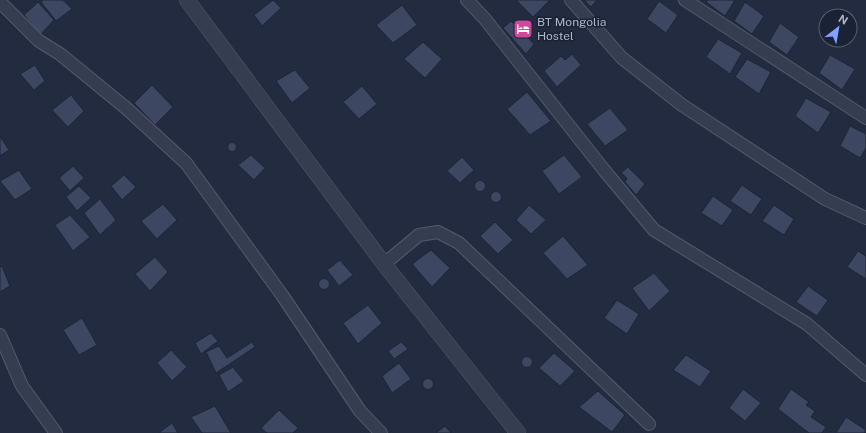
<svg xmlns="http://www.w3.org/2000/svg" width="866" height="433" font-family="'Public Sans',sans-serif">
<style>
.building{fill:#3d4761;stroke:#1d2437}
.lines{fill:none;stroke-linecap:round;stroke-linejoin:round}
.minor-casing{stroke:#545b6e;stroke-width:14}
.tertiary-casing{stroke:#545b6e;stroke-width:16}
.minor{stroke:#363d50;stroke-width:12}
.tertiary{stroke:#363d50;stroke-width:15}
.labels{text-anchor:middle;stroke-width:3;stroke-linejoin:round;paint-order:stroke}
.poi-label{font-size:12px;fill:#b2b8cb;stroke:#1b2235;text-anchor:start}
</style>
<rect width="100%" height="100%" fill="#222b40"/>
<path class="building" d="M43,0H63L72,9L56,21L41,2Z
M273,0L281,8L262,26L254,15Z
M516,0H550L533,17Z
M584,0H597L591,7Z
M708,0H735L725,16L706,2Z
M659,1L678,15L666,33L647,19Z
M38,2L54,20L40,35L24,15Z
M745,2L764,16L752,34L734,21Z
M402,5L417,25L393,43L376,25Z
M511,21L534,44L526,54L503,28Z
M780,23L799,37L787,55L769,42Z
M718,39L742,53L730,74L706,57Z
M423,42L442,59L425,78L404,59Z
M572,54L581,65L557,87L544,71L561,56L565,60Z
M830,55L855,69L842,90L819,73Z
M747,59L771,72L759,94L735,77Z
M35,65L45,81L34,90L20,74Z
M295,70L310,88L292,103L276,81Z
M152,85L173,107L155,125L134,103Z
M362,86L377,104L359,119L343,102Z
M527,92L551,121L530,135L507,109Z
M71,95L84,111L68,127L52,110Z
M806,98L831,112L818,133L795,116Z
M610,108L628,130L605,146L587,124Z
M850,126L866,134V148L860,158L840,146Z
M0,136L9,150L0,156Z
M227.5 147a4.5 4.5 0 1 1 9 0a4.5 4.5 0 1 1-9 0Z
M251,155L265,168L254,180L238,165Z
M564,155L582,177L559,194L542,171Z
M462,157L474,170L460,183L447,171Z
M73,166L84,178L70,191L59,178Z
M628,167L645,184L636,195L625,182L627,178L621,173Z
M19,170L32,189L15,200L0,181Z
M124,175L136,187L122,200L111,186Z
M474.5 186a5.5 5.5 0 1 1 11 0a5.5 5.5 0 1 1-11 0Z
M742,185L762,199L751,215L730,201Z
M79,186L91,198L77,211L66,197Z
M490.5 197a5.5 5.5 0 1 1 11 0a5.5 5.5 0 1 1-11 0Z
M713,196L733,210L722,226L701,213Z
M100,199L116,220L100,235L84,213Z
M163,204L177,220L157,239L141,221Z
M529,205L546,220L531,234L516,220Z
M774,205L794,219L784,235L762,221Z
M70,215L90,237L73,251L55,225Z
M495,222L513,240L498,254L480,236Z
M563,236L588,265L567,279L543,253Z
M431,250L450,268L432,287L412,264Z
M858,251L866,256V279L847,267Z
M155,257L168,272L150,291L135,274Z
M340,260L353,275L339,286L327,270Z
M2,266L10,286L0,292V267Z
M654,273L670,291L649,311L632,288Z
M318.5 284a5.5 5.5 0 1 1 11 0a5.5 5.5 0 1 1-11 0Z
M808,286L828,300L817,316L796,302Z
M617,300L639,314L627,334L604,318Z
M368,305L382,323L358,344L343,323Z
M82,318L97,345L79,355L63,330Z
M211,333L218,341L201,354L195,343Z
M252,342L255,347L216,373L206,352L219,346L227,358Z
M401,342L408,349L394,359L388,351Z
M171,350L187,367L172,381L157,363Z
M554,353L575,371L560,386L539,368Z
M686,355L711,371L700,387L673,370Z
M521.5 362a5.5 5.5 0 1 1 11 0a5.5 5.5 0 1 1-11 0Z
M399,363L411,379L392,393L382,376Z
M233,367L244,381L228,392L219,375Z
M422.5 384a5.5 5.5 0 1 1 11 0a5.5 5.5 0 1 1-11 0Z
M743,389L761,403L745,421L729,408Z
M791,389L809,402L806,405L815,411L811,417L826,427L822,433H809L778,409Z
M598,391L625,415L612,432L579,407Z
M215,406L231,433H202L191,417Z
M279,410L298,428L293,433H267L261,428Z
M846,417L866,430L864,433H836Z
M172,423L178,433H160V432Z
M445,426L451,433H436Z"/>
<g class="lines">
<defs>
<path id="minor" d="M467,0L485,19L604,170L654,230L807,324L866,375
M571,0L622,58L682,105L825,199L866,218
M685,0L866,118
M0,2L39,41L60,54L126,108L186,163L282,295L360,411L381,433
M384,264L419,235L438,232L459,243L649,424
M0,335L22,386L56,433"/>
<path id="tertiary" d="M187,0L384,264L518,433"/>
</defs>
<use href="#minor" class="minor-casing"/>
<use href="#tertiary" class="tertiary-casing"/>
<use href="#minor" class="minor"/>
<use href="#tertiary" class="tertiary"/>
</g>
<defs>
<symbol id="hotel-square" viewBox="-11 -11 22 22"><rect x="-9" y="-9" width="18" height="18" rx="4" fill="#d1479c" stroke="#1b2235"/><path d="M-6-4.5h1.5V1H6V5H4.5V3h-9V5H-6ZM-4 0a1.8 1.8 0 1 1 3.6 0ZM.5 0V-2.5h3Q6-2.5 6 0Z" fill="#fff"/></symbol>
</defs>
<g fill-rule="evenodd">
<use href="#hotel-square" x="512" y="18" width="22" height="22"/>
</g>
<g class="labels">
<g class="poi-label">
<text x="537" y="26">BT Mongolia<tspan x="537" dy="14">Hostel</tspan></text>
</g>
</g>
<g transform="translate(838 28) rotate(31)"><circle r="19" fill="#1b2235" stroke="#575e71"/>
<path d="M0-3L7 15L0 10L-7 15Z" fill="#83a2ff"/>
<text y="-6" font-size="11" font-weight="bold" text-anchor="middle" fill="#b2b8cb">N</text>
</g>
</svg>
